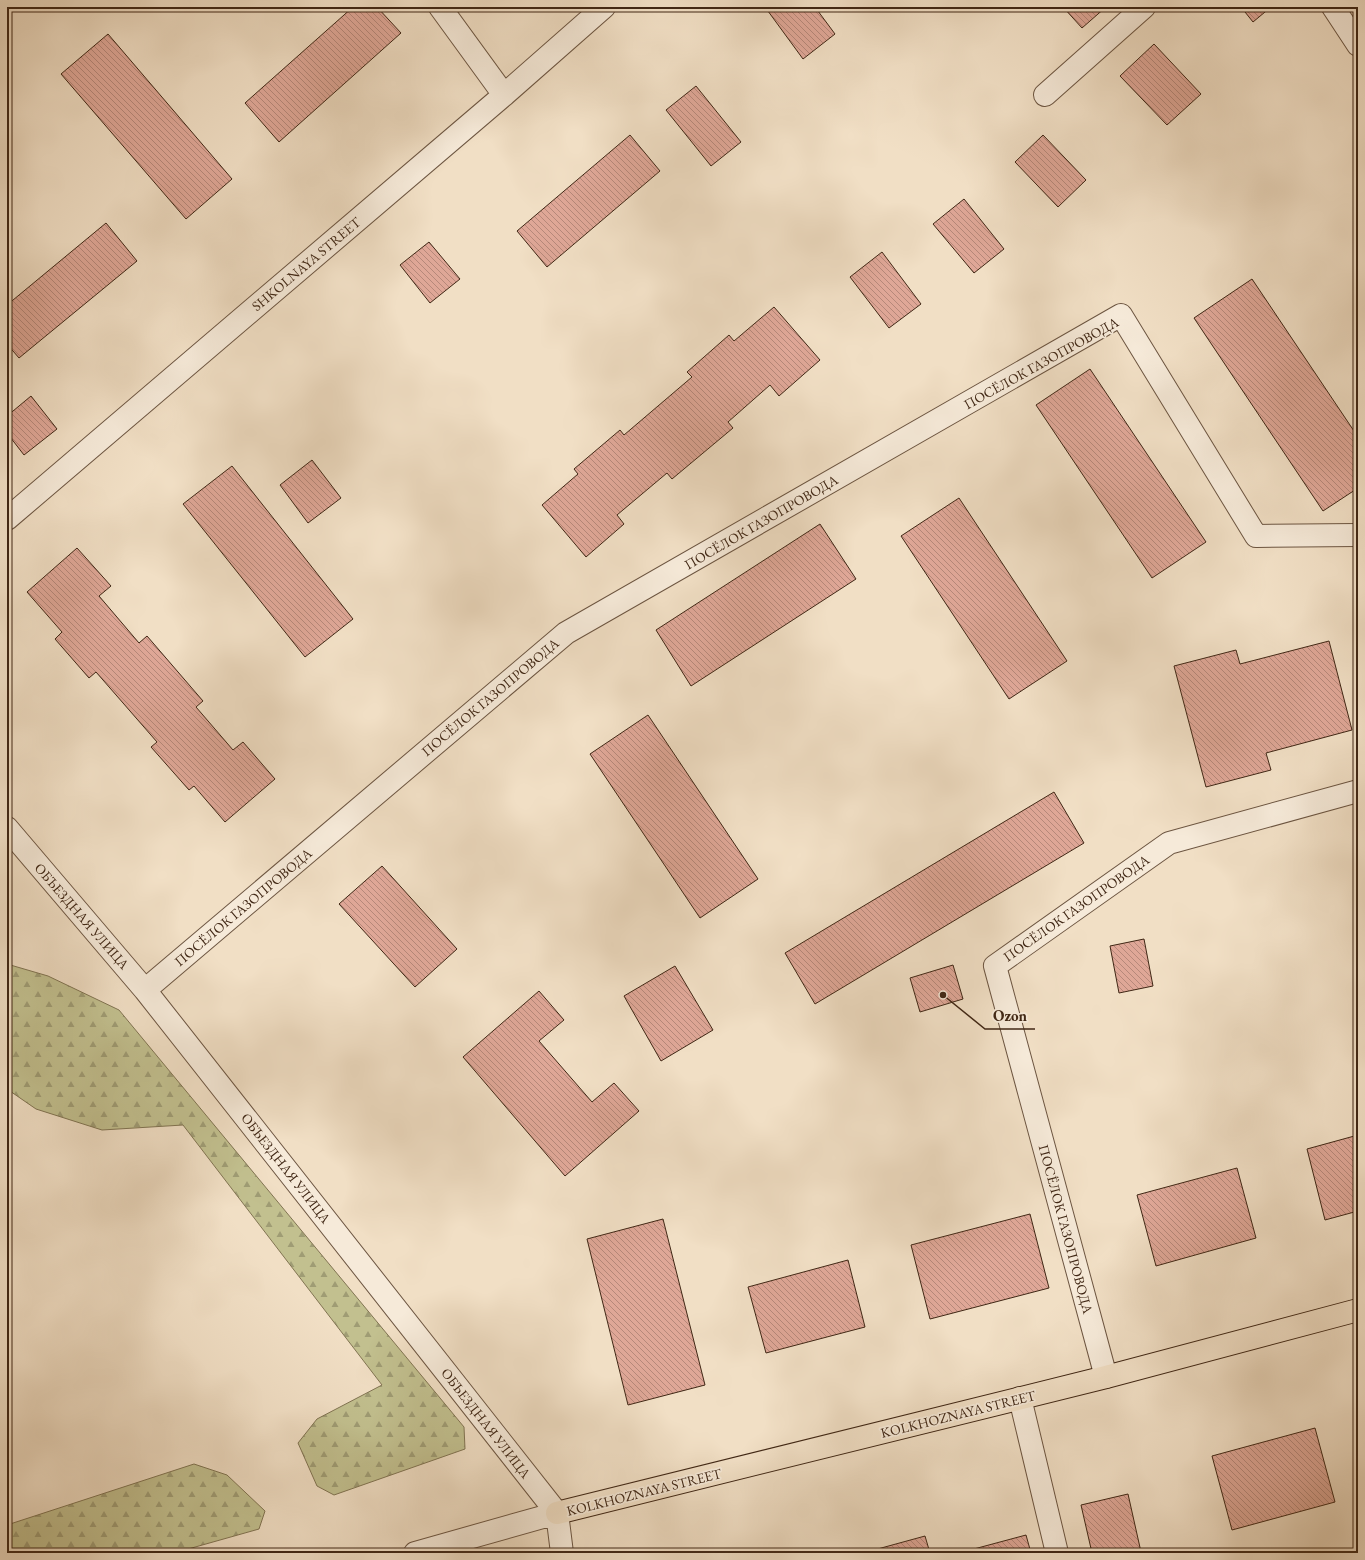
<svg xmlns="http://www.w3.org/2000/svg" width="1365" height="1560" font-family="'EB Garamond',serif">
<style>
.forest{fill:url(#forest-firs);stroke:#817452}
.building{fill:url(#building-back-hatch);stroke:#402715}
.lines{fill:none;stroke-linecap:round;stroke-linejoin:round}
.minor-casing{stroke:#6c5541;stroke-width:24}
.major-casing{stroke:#402715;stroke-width:24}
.minor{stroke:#f6ead9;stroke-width:22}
.major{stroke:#f1dfc5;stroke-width:22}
.labels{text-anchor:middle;stroke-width:3.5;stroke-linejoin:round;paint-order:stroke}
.street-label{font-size:14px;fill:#402715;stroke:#f6ead9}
.leader{fill:none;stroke:#402715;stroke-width:1.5}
.callout-dot{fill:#402715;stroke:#f6ead9;stroke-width:1.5}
.callout-label{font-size:15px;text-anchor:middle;font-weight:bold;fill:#402715;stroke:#f6ead9;stroke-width:3.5;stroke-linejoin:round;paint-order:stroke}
</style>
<defs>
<pattern id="forest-firs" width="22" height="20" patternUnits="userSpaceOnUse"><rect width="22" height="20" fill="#c2c08f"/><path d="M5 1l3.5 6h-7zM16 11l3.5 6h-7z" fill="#9f9c74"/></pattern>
<pattern id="building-back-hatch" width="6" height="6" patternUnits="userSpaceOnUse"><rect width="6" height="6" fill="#dfa797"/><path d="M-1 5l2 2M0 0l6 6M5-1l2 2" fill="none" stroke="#b6887a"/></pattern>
</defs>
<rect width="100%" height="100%" fill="#f1dfc5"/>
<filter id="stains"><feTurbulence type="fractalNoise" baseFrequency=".005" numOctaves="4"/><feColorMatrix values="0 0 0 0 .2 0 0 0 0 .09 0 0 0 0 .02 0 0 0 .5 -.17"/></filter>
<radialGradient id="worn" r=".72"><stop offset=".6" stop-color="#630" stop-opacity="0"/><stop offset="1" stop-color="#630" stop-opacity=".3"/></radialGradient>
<path class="forest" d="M7,964L48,976L119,1010L464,1427L465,1449L334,1495L317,1486L298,1443L317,1419L382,1385L183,1125L102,1130L36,1109L7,1089Z
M194,1464L227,1475L265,1511L259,1529L174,1553H7V1525Z"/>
<path class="building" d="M353,7H377L401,33L279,142L245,103Z
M765,7H815L835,34L803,59Z
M1063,7H1106L1082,28Z
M1241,7H1271L1253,22Z
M108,34L232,179L186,219L61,74Z
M1154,44L1201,94L1167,125L1120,76Z
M696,86L741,142L711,166L666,110Z
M630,135L660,171L547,267L517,231Z
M1043,135L1086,180L1058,207L1015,162Z
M964,199L1004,249L974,273L933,224Z
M106,223L137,261L19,358L7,344V305Z
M429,242L460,279L430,303L400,265Z
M882,252L921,304L889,328L850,277Z
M1252,279L1358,437V488L1323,511L1194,318Z
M774,307L820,360L779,396L770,385L728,422L733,428L672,479L667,473L617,515L624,524L586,557L542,505L578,474L574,469L620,430L624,435L692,377L687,372L729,335L734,341Z
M1090,369L1206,542L1152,578L1036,405Z
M31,396L57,429L24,455L7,433V416Z
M312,460L341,498L308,523L280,485Z
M232,466L353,619L305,657L183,504Z
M959,498L1067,661L1009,699L901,536Z
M820,524L856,579L691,686L656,630Z
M77,548L111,586L99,596L139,643L147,636L203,701L196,707L233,750L243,742L275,779L225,822L194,786L189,790L151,747L157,742L96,672L89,678L55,639L62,632L27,592Z
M1329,641L1352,730L1266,753L1271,770L1206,787L1174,666L1236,650L1240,664Z
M648,715L758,879L700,918L590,754Z
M1054,792L1084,843L815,1004L785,953Z
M382,866L457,949L415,987L339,904Z
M1144,939L1153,986L1119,993L1110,946Z
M953,965L963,999L920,1012L910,978Z
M675,966L713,1030L661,1061L624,996Z
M539,991L564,1020L539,1041L592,1102L614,1083L639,1111L565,1176L463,1057Z
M1358,1135V1211L1325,1220L1307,1149Z
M1237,1168L1256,1238L1156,1266L1137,1195Z
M1030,1214L1049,1288L930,1319L911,1245Z
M663,1219L705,1385L628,1405L587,1239Z
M848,1260L865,1327L766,1353L748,1287Z
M1315,1428L1335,1502L1232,1530L1212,1456Z
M1128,1494L1141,1552L1092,1553L1081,1505Z
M1026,1535L1031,1553H959Z
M925,1536L930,1553H863Z"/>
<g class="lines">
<defs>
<path id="minor" d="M440,7L504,95
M1333,7L1358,45
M1045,95L1144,7
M7,519L504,95L604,7
M7,828L145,990L557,1513
M145,990L566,633L1121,315L1256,536L1358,535
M1106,1377L995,966L1169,843L1358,791
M1020,1398L1057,1553
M557,1513L562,1553
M415,1553L557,1513"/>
<path id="major" d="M557,1513L1106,1377L1358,1310"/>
</defs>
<use href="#minor" class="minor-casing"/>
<use href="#major" class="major-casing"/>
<use href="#minor" class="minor"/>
<use href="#major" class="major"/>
</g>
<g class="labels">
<g class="street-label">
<text transform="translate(306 264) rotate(-40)" y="5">SHKOLNAYA STREET</text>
<text transform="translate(1041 363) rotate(-29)" y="5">ПОСЁЛОК ГАЗОПРОВОДА</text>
<text transform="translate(761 522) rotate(-30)" y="5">ПОСЁЛОК ГАЗОПРОВОДА</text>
<text transform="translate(490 697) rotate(-40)" y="5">ПОСЁЛОК ГАЗОПРОВОДА</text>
<text transform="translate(243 907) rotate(-40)" y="5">ПОСЁЛОК ГАЗОПРОВОДА</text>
<text transform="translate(1076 908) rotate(-35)" y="5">ПОСЁЛОК ГАЗОПРОВОДА</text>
<text transform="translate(82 916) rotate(49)" y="5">ОБЪЕЗДНАЯ УЛИЦА</text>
<text transform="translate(286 1168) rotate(52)" y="5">ОБЪЕЗДНАЯ УЛИЦА</text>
<text transform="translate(1066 1229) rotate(75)" y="5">ПОСЁЛОК ГАЗОПРОВОДА</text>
<text transform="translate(958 1414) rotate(-14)" y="5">KOLKHOZNAYA STREET</text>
<text transform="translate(486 1423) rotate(52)" y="5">ОБЪЕЗДНАЯ УЛИЦА</text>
<text transform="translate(644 1492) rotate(-14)" y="5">KOLKHOZNAYA STREET</text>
</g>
</g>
<path class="leader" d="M943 995L985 1029H1035"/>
<circle class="callout-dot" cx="943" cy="995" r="4"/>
<g class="callout-label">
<text x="1010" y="1021">Ozon</text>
</g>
<rect width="1365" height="1560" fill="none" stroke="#f1dfc5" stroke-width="24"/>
<rect x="8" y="8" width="1349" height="1544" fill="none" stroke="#402715" stroke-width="2"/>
<rect x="12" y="12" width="1341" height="1536" fill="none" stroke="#402715"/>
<rect width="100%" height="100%" filter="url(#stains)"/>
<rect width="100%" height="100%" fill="url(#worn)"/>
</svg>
